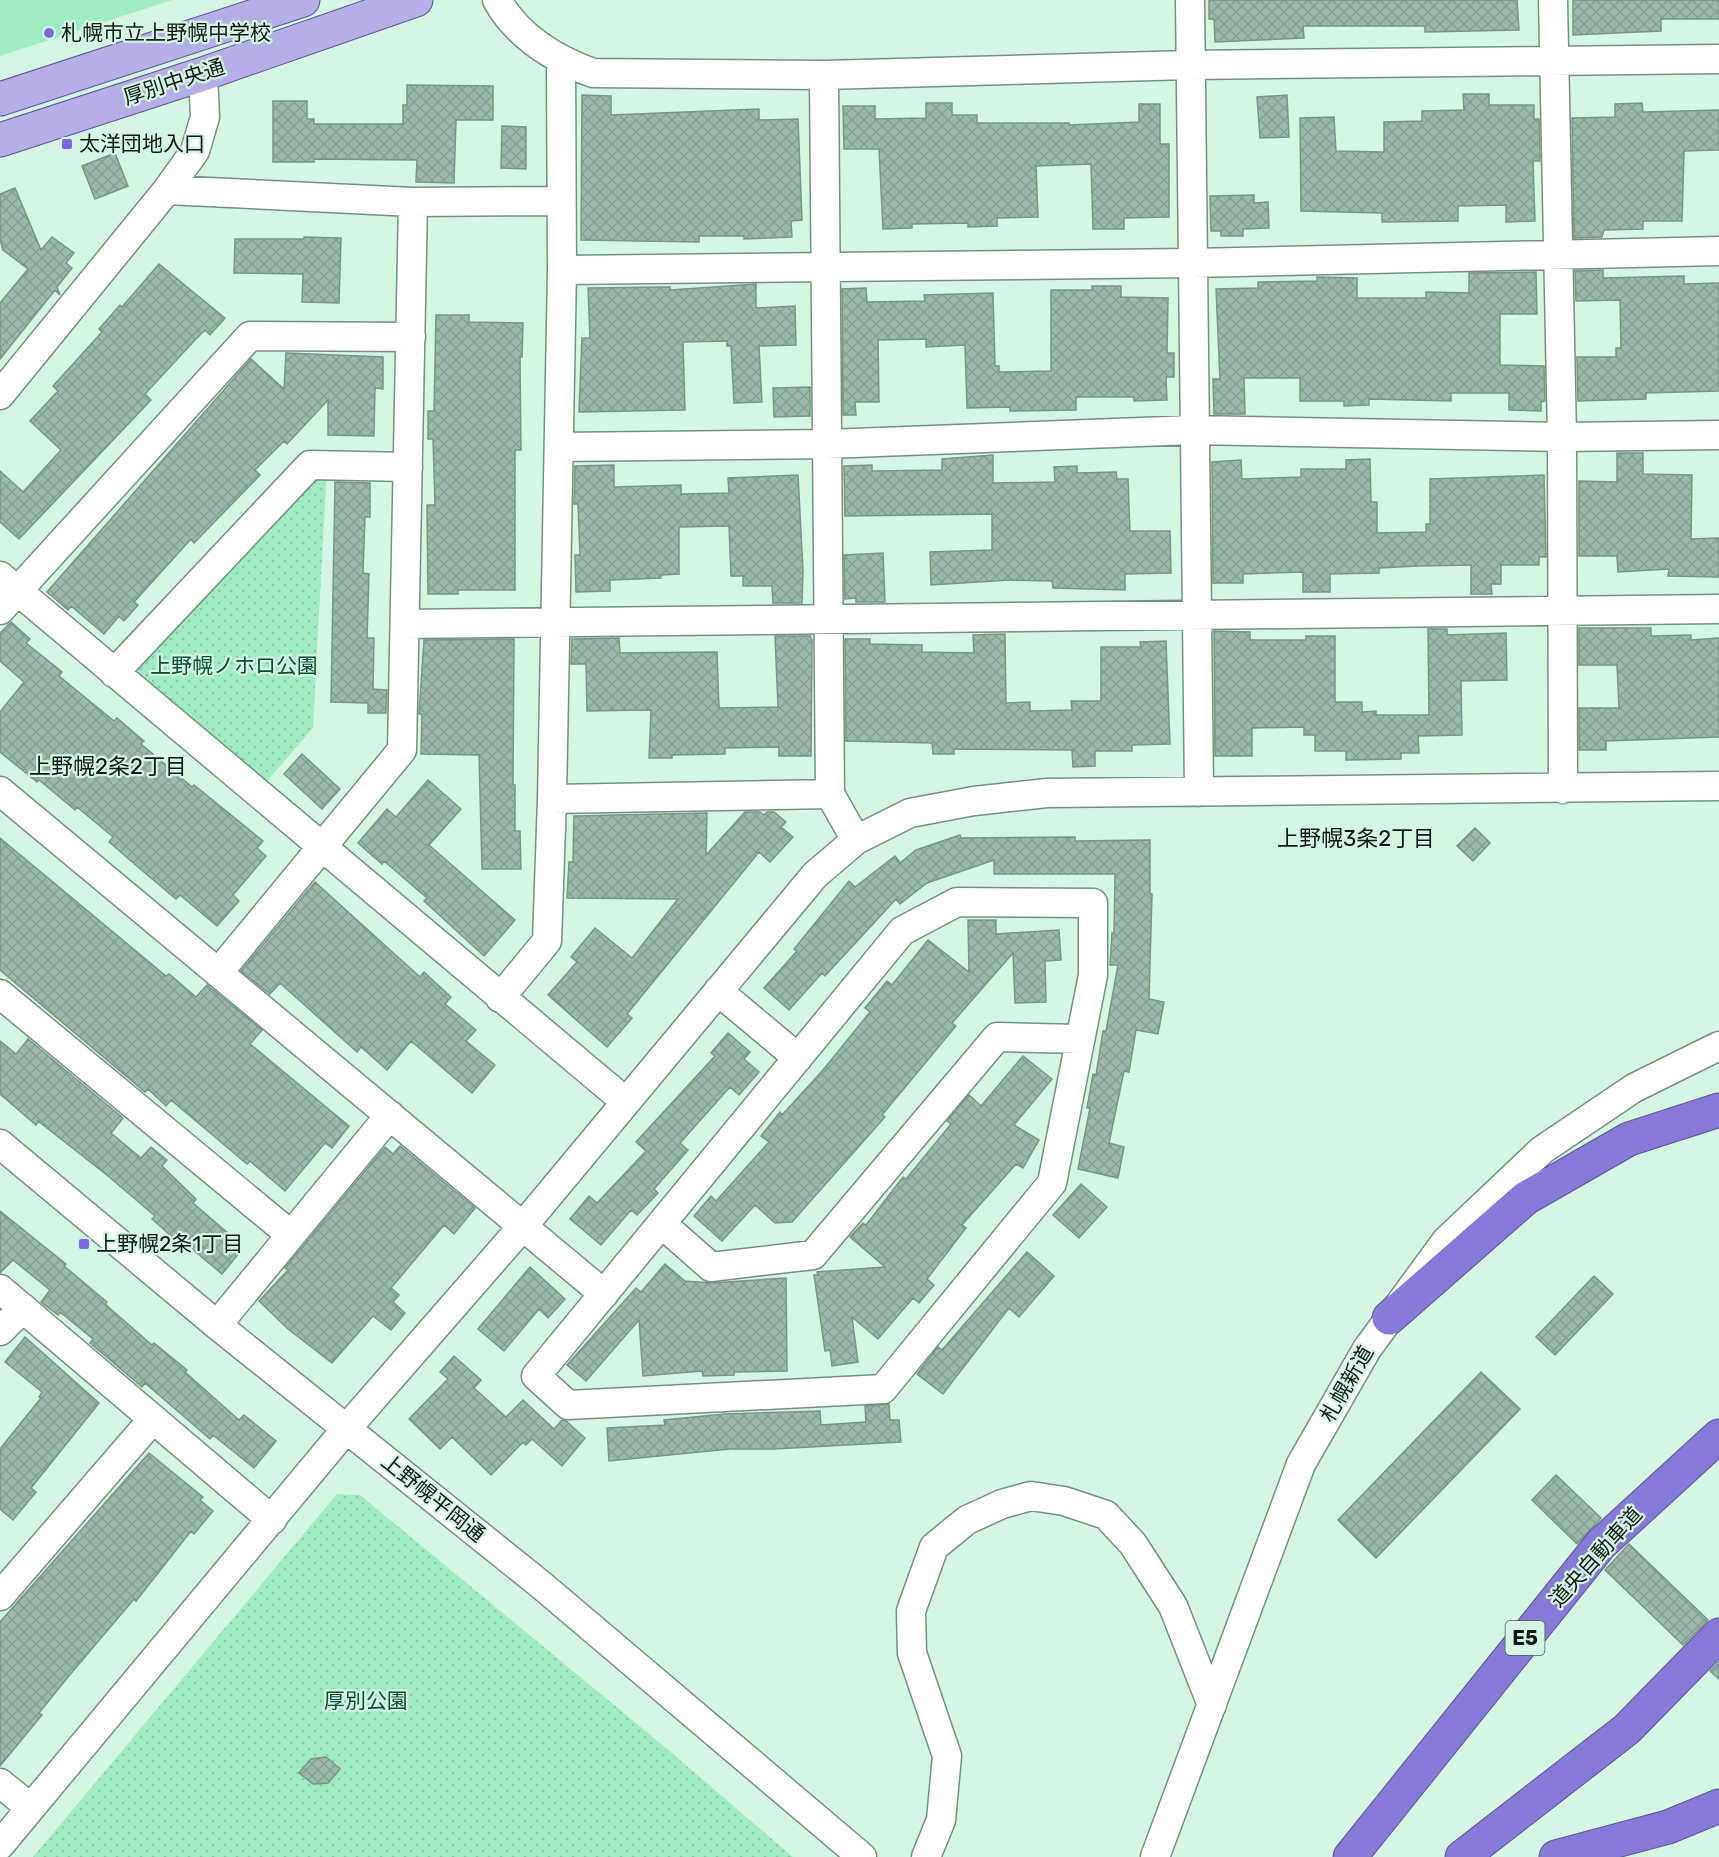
<svg xmlns="http://www.w3.org/2000/svg" width="1719" height="1857" font-family="Rubik,'Noto Sans JP',sans-serif">
<style>
.grass{fill:url(#grass-dots)}
.pitch{fill:#9fecc2}
.building{fill:url(#building-cross-hatch);stroke:#789585;stroke-width:1.5}
.lines{fill:none;stroke-linecap:round;stroke-linejoin:round}
.minor-casing{stroke:#749180;stroke-width:31}
.major-casing{stroke:#5c5792;stroke-width:35}
.highway-casing{stroke:#5c5792;stroke-width:35}
.minor{stroke:#fff;stroke-width:28}
.major{stroke:#b6afe7;stroke-width:33}
.highway{stroke:#8679d7;stroke-width:33}
.poi-dot{fill:#7d67e2;stroke:#d6f6e4;stroke-width:2}
.labels{text-anchor:middle;stroke-width:4.5;stroke-linejoin:round;paint-order:stroke}
.shield{fill:#d6f6e4;stroke:#495b51;stroke-width:1.5}
.shield-label{font-size:20px;font-weight:bold;fill:#0d1912}
.poi-label{font-size:21px;fill:#0d1912;stroke:#d6f6e4;text-anchor:start}
.street-label{font-size:21px;fill:#0d1912;stroke:#d6f6e4}
.park-label{font-size:21px;fill:#074e32;stroke:#d6f6e4}
.neighbourhood-label{font-size:22px;fill:#0d1912;stroke:#d6f6e4}
</style>
<defs>
<pattern id="grass-dots" width="8" height="8" patternUnits="userSpaceOnUse" patternTransform="scale(1.5)"><rect width="8" height="8" fill="#9fecc2"/><path d="M2 2h.1M6 6h.1" fill="none" stroke="#88caa6" stroke-width="1.8" stroke-linecap="round"/></pattern>
<pattern id="building-cross-hatch" width="8" height="8" patternUnits="userSpaceOnUse" patternTransform="scale(1.5)"><rect width="8" height="8" fill="#9cbaa9"/><path d="M0 0l8 8M0 8l8-8" fill="none" stroke="#859f90"/></pattern>
</defs>
<rect width="100%" height="100%" fill="#d6f6e4"/>
<path class="grass" d="M327,465L313,728L256,794L114,673Z
M337,1494L360,1495L660,1743L793,1857H33Z"/>
<path class="pitch" d="M0,0H172L0,56Z"/>
<path class="building" d="M1209,0H1517L1519,30L1425,32V26H1303L1304,38L1215,42L1214,19H1209Z
M1573,0H1719V19H1661V31L1573,35Z
M407,85L493,86V120H456L454,183L416,182L417,160L314,159V162H273V101H307V119H314V124H403V105H407Z
M1463,94H1489V105H1534V119H1539L1540,161H1533L1535,221L1506,222V205L1458,206V221L1382,222V213L1301,211L1300,118L1334,117L1336,151L1384,152V122L1422,121V111L1464,110Z
M582,95L611,96V115L759,109V120L798,119L802,220L791,221L792,237L744,239V236H699V242L581,240Z
M1287,95L1289,137L1260,138L1257,97Z
M926,103H952V115H977V123H1069V125L1139,122V104H1160V144H1169V217L1124,218V229H1093L1091,164L1036,166L1038,217L997,218V226L968,227V223L912,224V228L883,229L879,149H844L843,106H875V119L926,118Z
M1642,103L1643,112L1719,110V150L1684,151L1682,221H1643V229L1604,230L1602,237L1574,238L1572,118L1615,117V104Z
M502,126L526,127V169L501,168Z
M115,153L128,186L95,199L82,166Z
M15,188L41,250L52,237L74,253L66,263L72,268L57,287L60,295L55,290L0,359V303L28,269L3,250L0,239V194Z
M1254,195V203L1268,202L1269,228L1243,229V236H1221V231H1211L1210,196Z
M304,237L341,238L339,303L302,302L303,274L234,273L235,239H304Z
M159,264L225,318L210,335L205,330L195,340L145,394L151,400L19,539L0,522V471L23,492L61,450L30,421L58,391L53,386L102,332L99,329L120,305L122,307Z
M1603,270V278L1684,276V284L1719,283V391L1646,393V399L1578,401L1577,357H1616V348H1621L1620,300L1576,301L1575,271Z
M1536,272L1537,314H1500V365L1544,366L1545,401L1541,402V411L1509,410V393H1451V401L1369,399V405L1344,406V401H1300V378H1244L1245,414H1214L1213,379H1220L1216,289L1258,288V282L1317,281V277L1357,278V298H1426V292L1469,293V273Z
M756,284V308L795,306L796,345L759,346L762,402L734,403L731,346H727V341L683,342L685,410L579,412L582,338H590L588,288L670,287V290Z
M1092,286H1121V297L1168,298L1167,353H1174V377H1166L1167,400L1134,401V397H1076V410L1010,411V407L967,408L965,345L926,347V339L878,340L879,402H855L856,415H843L842,289L866,288L867,302L925,301L924,295L993,293L995,366H999V372L1051,371V290H1092Z
M436,315H469V322L523,323L522,357H520L521,450H515V590H458V594H428L427,505H435L433,439H428V411H434Z
M286,353L383,357V389L375,388L374,436L328,435V400L287,444L284,441L255,470L260,475L194,543L191,539L134,602L138,605L124,621L119,616L104,634L71,606L68,610L47,592L251,359L284,389Z
M810,387V416L774,417L773,388Z
M1617,453H1643V474L1692,475L1691,539L1719,538V577L1668,576L1669,569L1618,572L1617,556H1579V481L1617,482Z
M993,455V483L1055,482L1054,467L1077,466V473L1116,472L1117,479H1128L1130,531H1170L1171,573L1125,574V590L1053,588L1052,581L1010,580L931,585L930,552L992,550V514L845,516L844,466L872,465V471L942,470V459Z
M1370,459L1371,502H1377V533L1426,532V524H1430V479L1544,475L1546,557H1539V565H1501V584H1491L1492,594H1471V565L1418,566L1379,568V573L1330,574V592H1303V572L1243,574V583H1213L1212,462L1241,460L1242,479L1301,477V469H1346V460Z
M614,465V487L681,485V494L729,493L728,478L798,475L803,570L802,603H773L772,586H743V576H731L729,526L679,527V574L661,575V578L610,580V591L576,592L575,555H580L578,504H574L575,466Z
M335,482L370,483V517H365L363,573L369,574L367,638H374L373,689L387,690L386,713H368V703L331,702Z
M883,553L885,602H856V598L845,599L844,555Z
M11,622L30,639L26,643L62,672L59,676L114,721L117,718L144,741L141,744L192,787L194,785L263,841L257,848L266,856L233,895L239,901L217,926L180,895L176,899L145,873L109,842L113,837L77,807L75,810L39,780L37,782L0,752V712L24,682L0,661V633Z
M1579,628H1651V636L1691,635V640L1719,638V737L1606,741V750H1579V708H1619L1617,665H1579Z
M1428,629H1447V635L1506,633L1507,680L1461,681L1462,735L1418,736L1419,753H1401V759L1346,760V751H1315V735H1304V727L1252,728V756H1215L1214,631L1250,632V640H1306V636H1335V702H1362V712L1376,711V715H1429Z
M1005,634L1006,703L1030,702V711L1072,710L1071,701H1101V647H1141L1140,642L1166,641L1170,744L1132,745V751H1095V766L1073,767L1072,750L954,749V754H933L932,743L846,741L845,639H870V644L922,645V652L974,653L973,635Z
M775,636H810L812,640L811,756H779V747L725,748V754L672,755V758H649L651,710L587,711L586,664H571L572,639L619,638L620,653L717,652L719,708L778,707Z
M514,639L513,785H515V831H520L521,869H482L479,755L421,754L422,714H419L424,640Z
M302,754L340,789L322,809L284,774Z
M428,780L461,809L429,845L515,920L484,956L424,901L427,898L384,861L382,864L358,843L387,809L396,817Z
M745,812H760L764,815L767,812H774L786,822L781,827L793,837L770,862L759,852L627,1014L632,1018L607,1047L548,995L577,962L571,957L595,928L632,958L678,899L567,898L569,862H573L574,816L707,813L706,855Z
M1475,828L1490,843L1473,861L1457,846Z
M960,835L961,838L1075,837V841L1150,840V894H1152L1149,999L1164,1002L1158,1034L1136,1030L1129,1072L1124,1071L1109,1143L1124,1147L1118,1178L1078,1169L1090,1108H1087L1093,1074L1096,1075L1103,1031H1106L1118,965H1110L1112,933H1114L1115,874H994V860L927,883L900,904L896,899L825,976L822,973L789,1010L764,988L797,951L794,949L849,881L855,887L895,856L900,863L916,850Z
M0,838L166,976L169,974L196,997L207,985L262,1030L250,1044L349,1126L332,1148L325,1143L285,1191L250,1161L247,1164L171,1100L166,1106L148,1089L145,1092L0,970Z
M315,882L420,977L424,972L451,997L445,1004L476,1030L466,1041L495,1065L472,1093L411,1041L387,1070L361,1047L357,1052L280,983L270,994L241,971Z
M968,920H996V934L1059,930L1061,960L1045,961L1046,1002L1015,1003L1013,953L952,1023L956,1026L882,1115L885,1117L792,1222L775,1223L755,1205L722,1241L694,1216L711,1196L716,1201L769,1142L761,1136L780,1112L782,1115L823,1070L870,1012L865,1008L887,981L892,985L928,940L969,972Z
M728,1033L750,1052L744,1059L759,1072L739,1095L730,1087L680,1143L688,1150L654,1189L658,1193L637,1215L631,1210L601,1245L570,1219L589,1196L597,1203L646,1151L636,1142L715,1056L711,1053Z
M28,1039L123,1118L111,1133L141,1158L151,1147L167,1160L162,1166L196,1199L193,1203L236,1240L231,1246L240,1252L222,1274L180,1239L178,1242L152,1219L155,1216L108,1176L38,1121L36,1125L0,1094V1041L16,1054Z
M1023,1056L1052,1079L1014,1125L1039,1140L1023,1168L1016,1164L962,1225L966,1228L927,1279L934,1285L919,1303L913,1298L878,1339L852,1317L858,1362L832,1366L830,1350L825,1351L814,1275H818L817,1272L885,1267L850,1237L863,1223L866,1225L903,1177L906,1179L951,1124L947,1121L969,1095L981,1106Z
M400,1146L475,1208L454,1234L444,1225L391,1288L399,1295L393,1302L405,1313L391,1330L373,1316L332,1363L288,1329L259,1301L288,1270L285,1268L385,1147L393,1154Z
M1081,1184L1107,1207L1079,1238L1053,1215Z
M0,1211L66,1264L64,1266L107,1302L105,1304L152,1345L154,1343L187,1370L185,1372L239,1420L244,1415L276,1441L254,1468L213,1435L210,1439L145,1383L142,1387L90,1343L93,1339L60,1312L58,1315L41,1302L50,1290L13,1260L0,1273Z
M1027,1252L1054,1276L1019,1317L1009,1308L943,1394L917,1374L938,1347L942,1350Z
M665,1264L685,1281L712,1283L786,1278L787,1371L734,1372V1375L703,1376L702,1371L643,1376L639,1320L586,1381L567,1365L636,1288L641,1292Z
M530,1267L565,1299L548,1318L539,1309L504,1351L478,1329Z
M1594,1276L1613,1294L1555,1355L1536,1337Z
M25,1337L99,1403L31,1488L36,1492L13,1520L0,1509V1449L41,1398L39,1397L42,1392L5,1362Z
M454,1356L481,1380L474,1388L506,1417L523,1400L554,1429L562,1420L566,1421L585,1438L562,1466L532,1439L526,1445L523,1442L491,1475L452,1437L440,1449L409,1419L448,1379L440,1372Z
M1481,1372L1520,1409L1376,1558L1338,1520Z
M889,1404L890,1420H899L901,1442L774,1449H730L609,1461L607,1428L665,1425L664,1420L725,1414L820,1411L821,1425L866,1422L865,1406Z
M149,1453L203,1497L200,1500L213,1511L194,1534L191,1531L136,1601L134,1599L68,1677L39,1713L42,1715L0,1766V1622Z
M1556,1475L1601,1518L1577,1544L1532,1500Z
M1629,1544L1708,1620L1683,1645L1605,1570Z
M1719,1662V1679L1710,1671Z
M326,1757L340,1769L328,1783L313,1784L299,1773L311,1759Z"/>
<g class="lines">
<defs>
<path id="minor" d="M497,0C518,37 554,59 593,73L824,75L1190,65L1719,59
M1190,0L1199,792
M1553,0L1562,437L1563,789
M824,75L830,794
M167,190L413,202L561,201
M562,270L1192,263L1719,251
M0,395L167,190L195,151L205,117L203,74
M559,447L827,444L1193,430L1562,437L1719,435
M0,576L626,1102
M0,610L250,336L411,337
M405,624L1719,609
M114,673L310,465L408,467
M0,791L604,1294
M552,799L830,794L856,840
M957,902L1093,903V975L1052,1183L883,1389L568,1405L536,1376L902,931Z
M218,973L402,750L413,202
M718,991L798,1058
M0,994L291,1235
M500,998L547,941L552,799L562,270L561,62
M0,1144L217,1325L540,1584L862,1857
M662,1224L711,1267L813,1255L997,1037L1080,1039
M0,1289L272,1520
M217,1325L390,1115
M0,1331L23,1308
M0,1596L153,1419
M0,1783L31,1808
M0,1845L347,1428L523,1226L815,875L856,840L910,813L974,801L1047,793L1719,786
M926,1857L941,1820L947,1756L912,1653L911,1611L934,1547L967,1520L1002,1504L1031,1496L1064,1501L1106,1515L1133,1544L1173,1606L1212,1705
M1155,1857L1301,1464L1367,1349L1446,1241L1542,1150L1634,1088L1719,1046"/>
<path id="major" d="M0,99L303,0
M0,140L203,74L416,0"/>
<path id="highway" d="M1389,1318L1526,1198L1629,1139L1719,1110
M1350,1857L1601,1544L1719,1436
M1462,1857L1627,1729L1719,1635
M1556,1857L1668,1827L1719,1806"/>
</defs>
<use href="#minor" class="minor-casing"/>
<use href="#major" class="major-casing"/>
<use href="#highway" class="highway-casing"/>
<use href="#minor" class="minor"/>
<use href="#major" class="major"/>
<use href="#highway" class="highway"/>
</g>
<g class="poi-dot">
<circle cx="49" cy="33" r="6"/>
<rect x="61" y="138" width="12" height="12" rx="3"/>
<rect x="78" y="1238" width="12" height="12" rx="3"/>
</g>
<g class="labels">
<rect class="shield" x="1505.5" y="1621" width="39" height="34" rx="4.5"/>
<g class="shield-label">
<text x="1525" y="1645">E5</text>
</g>
<g class="poi-label">
<text x="61" y="40">札幌市立上野幌中学校</text>
<text x="79" y="151">太洋団地入口</text>
<text x="96" y="1251">上野幌2条1丁目</text>
</g>
<g class="street-label">
<text transform="translate(174 82) rotate(-18)" y="7">厚別中央通</text>
<text transform="translate(1347 1384) rotate(-60)" y="7">札幌新道</text>
<text transform="translate(433 1498) rotate(39)" y="7">上野幌平岡通</text>
<text transform="translate(1596 1557) rotate(-48)" y="7">道央自動車道</text>
</g>
<g class="park-label">
<text x="234" y="673">上野幌ノホロ公園</text>
<text x="366" y="1708">厚別公園</text>
</g>
<g class="neighbourhood-label">
<text x="108" y="774">上野幌2条2丁目</text>
<text x="1356" y="846">上野幌3条2丁目</text>
</g>
</g>
</svg>
